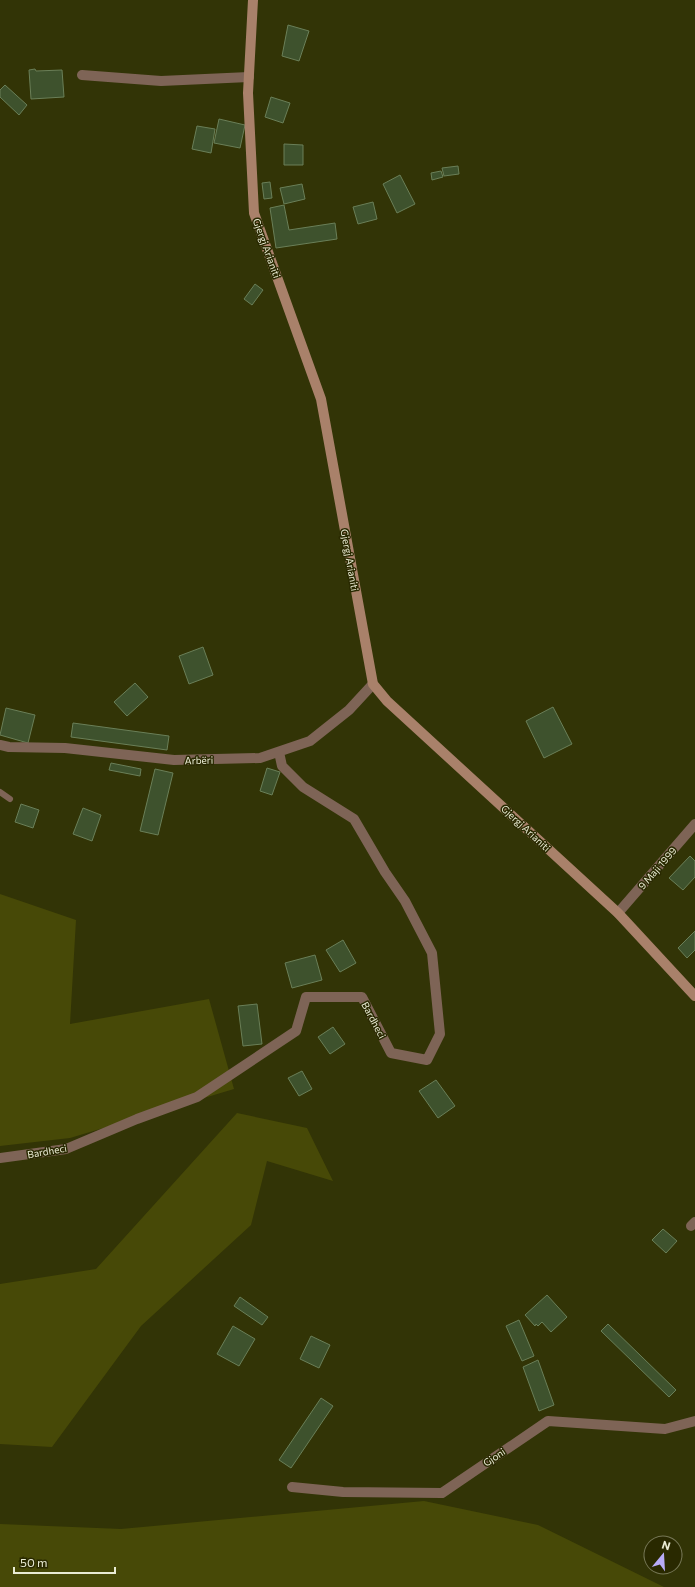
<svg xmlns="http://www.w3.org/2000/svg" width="695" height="1587" font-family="Commissioner,sans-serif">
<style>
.green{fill:#474907}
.building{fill:#3e522d;stroke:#6a7f58}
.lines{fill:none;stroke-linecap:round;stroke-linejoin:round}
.service{stroke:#7e6456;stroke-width:6}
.minor{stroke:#7e6456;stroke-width:10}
.secondary{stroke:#a9816a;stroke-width:10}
.labels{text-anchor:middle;stroke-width:3;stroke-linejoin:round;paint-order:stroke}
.street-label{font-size:10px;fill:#eaecd4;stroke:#292900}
</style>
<rect width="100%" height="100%" fill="#323406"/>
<path class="green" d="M0,894L76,920L70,1024L209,999L234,1089L70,1138L0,1146Z
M237,1113L307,1128L333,1181L267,1161L251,1225L141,1326L52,1447L0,1444V1284L96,1269Z
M424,1501L538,1525L664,1587H0V1524L121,1529Z"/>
<path class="building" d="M288,25L309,31L299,61L282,56Z
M35,69L36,71L62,70L64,97L31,99L29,70Z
M5,85L27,105L19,115L0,97V90Z
M271,97L290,103L283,123L265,117Z
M219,119L245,125L240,148L214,143Z
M197,126L215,129L211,153L192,149Z
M284,144L303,145V165H284Z
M458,166L459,174L444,176L442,168Z
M441,171L443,177L432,180L431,173Z
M400,175L415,204L397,213L383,184Z
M270,182L272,198L264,199L262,183Z
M302,184L305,199L284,204L280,188Z
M373,202L377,219L358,224L353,207Z
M284,205L289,230L335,223L337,239L276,248L270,208Z
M255,284L263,290L252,305L244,299Z
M203,647L213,675L189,684L179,656Z
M135,683L148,697L127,716L114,702Z
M553,707L572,744L544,758L526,721Z
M6,708L35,715L28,743L0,735Z
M73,723L169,736L167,750L71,737Z
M111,763L141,769L140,776L109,770Z
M267,768L280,772L272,795L260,791Z
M155,769L173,773L158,835L140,831Z
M21,804L39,810L33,828L15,822Z
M83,808L101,815L92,841L73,834Z
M690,856L695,861V877L683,890L669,878Z
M695,931V950L687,958L678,948Z
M343,940L356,963L340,972L326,950Z
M315,955L322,980L292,988L285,963Z
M257,1004L262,1044L243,1046L238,1006Z
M333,1027L345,1044L330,1054L318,1037Z
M302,1071L312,1089L299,1096L288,1078Z
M436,1080L455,1106L438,1118L419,1091Z
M663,1229L677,1241L666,1253L652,1240Z
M547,1295L567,1317L551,1332L542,1322L538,1326L536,1324L535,1326L525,1315Z
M240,1297L268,1317L262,1325L234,1306Z
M519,1320L534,1356L522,1361L506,1326Z
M608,1324L676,1390L669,1397L601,1331Z
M233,1326L255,1339L239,1366L217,1354Z
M311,1336L330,1345L319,1368L300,1359Z
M538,1360L554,1405L539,1411L523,1367Z
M321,1398L333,1406L291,1468L279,1460Z"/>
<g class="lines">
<path class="service" d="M0,792L10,799"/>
<path class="minor" d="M82,75L161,81L249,77
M0,745L9,747L65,748L174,760L260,758L310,741L349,710L373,684
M618,913L695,824
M0,1158L66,1149L137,1119L197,1097L296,1031L306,997H362L391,1053L427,1060L440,1034L432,953L405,901L385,872L354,819L303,787L282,766L279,752
M691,1226L695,1222
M292,1487L343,1492L442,1493L548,1421L665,1429L695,1421"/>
<path class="secondary" d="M253,0L248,93L254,213L321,399L373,684L387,701L618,913L695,996"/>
</g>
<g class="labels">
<g class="street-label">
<text transform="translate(267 248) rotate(70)" y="4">Gjergj Arianiti</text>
<text transform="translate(350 560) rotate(80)" y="4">Gjergj Arianiti</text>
<text transform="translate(199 760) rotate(-1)" y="4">Arbëri</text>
<text transform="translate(526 828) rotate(43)" y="4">Gjergj Arianiti</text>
<text transform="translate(657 868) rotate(-49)" y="4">9 Maji 1999</text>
<text transform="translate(374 1020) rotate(62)" y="4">Bardheci</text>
<text transform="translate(47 1151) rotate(-10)" y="4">Bardheci</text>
<text transform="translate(494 1457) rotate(-34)" y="4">Gjoni</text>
</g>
</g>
<g transform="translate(663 1555) rotate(18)"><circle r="19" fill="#292900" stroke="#767755"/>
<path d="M0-3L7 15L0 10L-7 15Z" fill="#b8abf7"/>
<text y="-6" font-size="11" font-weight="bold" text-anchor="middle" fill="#eaecd4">N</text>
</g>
<path d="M14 1567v6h101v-6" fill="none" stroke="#eaecd4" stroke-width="2"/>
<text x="20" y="1567" font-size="12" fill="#eaecd4" stroke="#292900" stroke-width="3" paint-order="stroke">50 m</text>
</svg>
